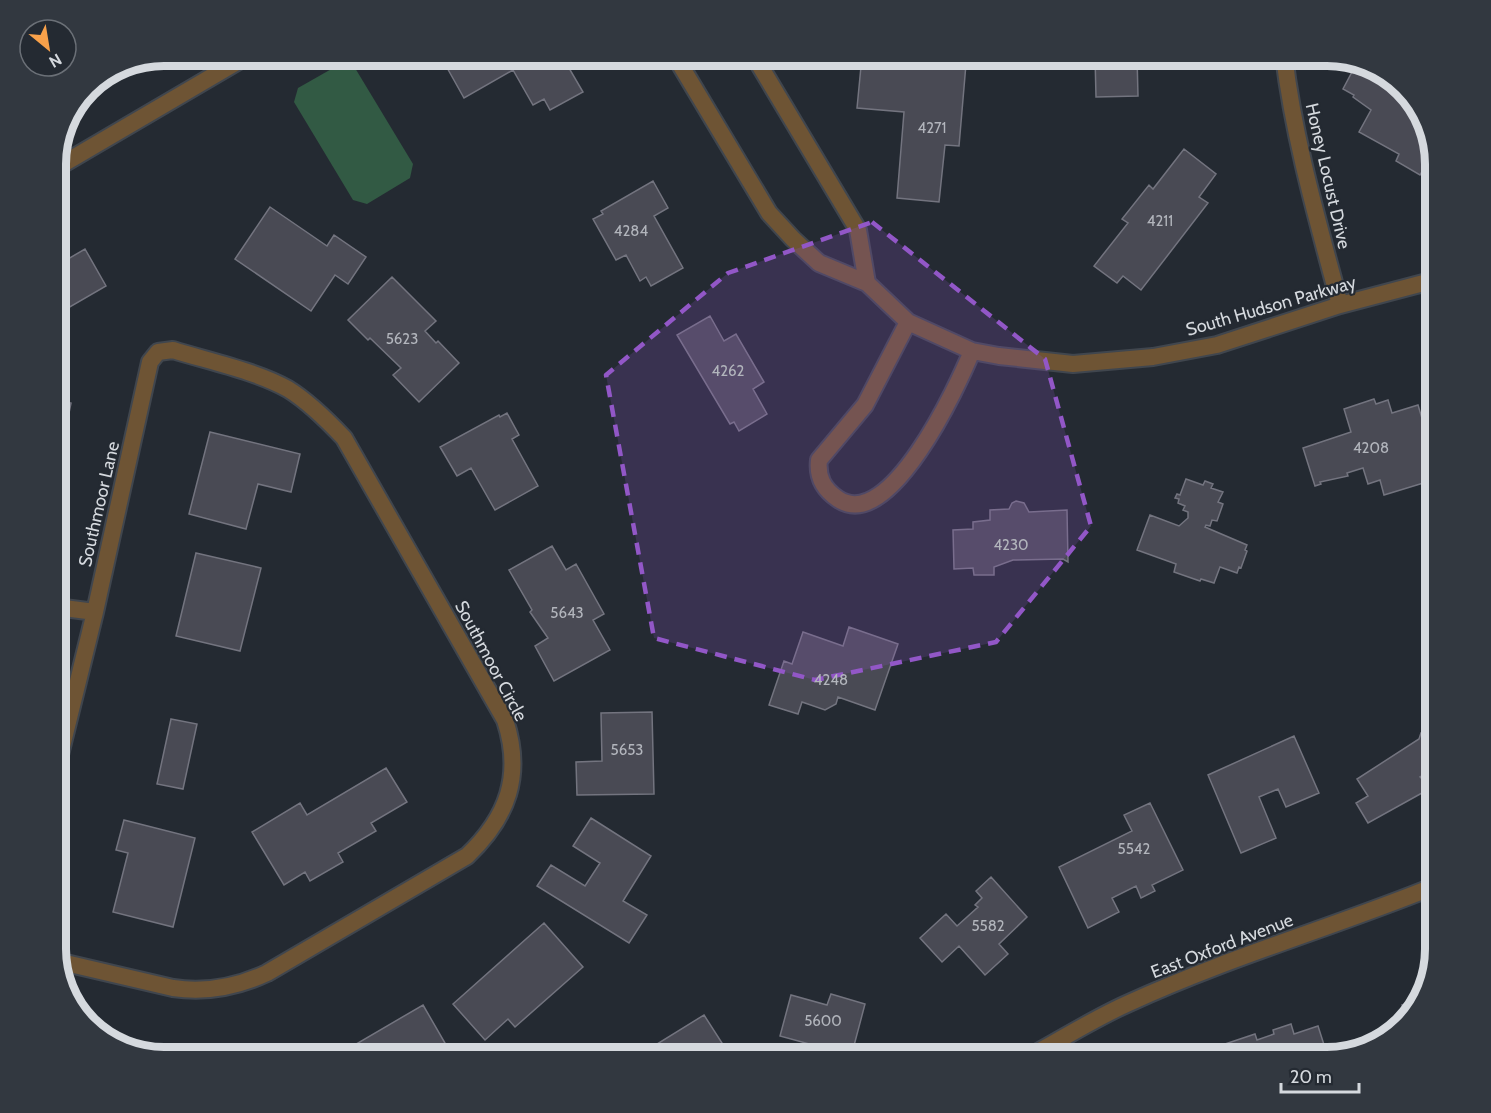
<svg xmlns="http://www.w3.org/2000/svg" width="1491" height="1113" font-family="Cabin,sans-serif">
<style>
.green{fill:#325a44}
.building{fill:#494a54;stroke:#73747f;stroke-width:1.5}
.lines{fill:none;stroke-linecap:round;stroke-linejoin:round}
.minor-casing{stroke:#40464e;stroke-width:20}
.tertiary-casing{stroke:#40464e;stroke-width:20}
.minor{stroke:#6e5434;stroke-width:16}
.tertiary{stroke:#6e5434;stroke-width:16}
.marked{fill:#9257c7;fill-opacity:0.2;stroke:#9257c7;stroke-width:4.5;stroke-dasharray:12 8;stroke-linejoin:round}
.labels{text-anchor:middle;stroke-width:4.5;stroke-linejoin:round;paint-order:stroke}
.number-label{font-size:15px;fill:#b2b5bc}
.street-label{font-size:18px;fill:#d5d9de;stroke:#242a32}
.rim{fill:none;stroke:#d5d9de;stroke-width:8}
</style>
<rect width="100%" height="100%" fill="#242a32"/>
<path class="green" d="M342,63H352L413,164L410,178L367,204L353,200L294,102L298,88Z"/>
<path class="building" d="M444,56H467L474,69L499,56H562L583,92L550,110L544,99L533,105L513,70L464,98L441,57Z
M862,56L966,64L959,146L945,145L939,202L897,198L904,112L857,108Z
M1095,56H1137L1138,96L1096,97Z
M1353,64L1393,78L1424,116L1435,165L1428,161L1420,175L1396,161L1399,154L1359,132L1371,110L1353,97L1354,95L1343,89L1353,70L1350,69Z
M1184,149L1216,174L1199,197L1208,203L1141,290L1123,276L1117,283L1094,266L1128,223L1122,219L1149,185L1153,189Z
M653,181L668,208L654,216L683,268L651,286L646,277L640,281L626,255L616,260L593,219L603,214L601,211Z
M270,207L327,246L334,235L366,257L348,284L335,275L311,311L235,259Z
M85,249L106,286L56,315V266Z
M392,277L436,321L425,331L436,343L438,341L459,363L419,402L393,375L401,368L370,338L368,340L348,320Z
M710,316L724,341L736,334L764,382L753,389L767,414L739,431L734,422L730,424L677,335Z
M1374,399L1376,404L1388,400L1392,413L1418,405L1424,425L1435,421V464L1426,467L1430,481L1384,495L1380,480L1368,484L1363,468L1347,473L1348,476L1320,482L1321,484L1315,486L1303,448L1351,432L1344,409Z
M56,400L71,403L56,477Z
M507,413L519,435L512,439L538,486L495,510L471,468L457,476L440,447L499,415L500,417Z
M210,432L300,454L291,492L258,484L246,529L189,514Z
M1186,479L1203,485L1205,481L1213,484L1211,488L1223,492L1218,502L1223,504L1217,521L1212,520L1210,526L1206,525L1205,527L1247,545L1245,550L1247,551L1241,568L1239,567L1237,573L1220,567L1214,583L1201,579L1200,581L1174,572L1176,564L1137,550L1150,515L1179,526L1188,518V512L1183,510L1185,506L1178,503L1179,499L1175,498L1177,494L1180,495Z
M1016,501L1024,503L1029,512L1067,510L1068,562L1063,559L1013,560L994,567V575H974L973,568L954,569L953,530L973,529V522L990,520V510L1009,509L1012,503Z
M552,546L566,570L576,564L604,614L593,620L610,650L554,681L535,646L548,638L530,612L532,610L509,570Z
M196,553L261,568L240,651L176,636Z
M849,627L898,644L875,710L838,697L836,704L825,710L802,702L798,714L769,705L784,661L792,664L803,632L843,646Z
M652,712L654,794L577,795L576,762L602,761L601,713Z
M171,719L197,724L183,789L157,784Z
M1434,728L1435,768L1420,777L1431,788L1368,823L1356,803L1368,796L1357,779L1419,739L1421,733L1432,736Z
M1294,736L1319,793L1286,807L1278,789L1259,797L1276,838L1241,853L1208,775Z
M386,768L407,802L371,823L376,831L338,853L343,862L310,881L305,872L284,885L252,832L300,803L307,815Z
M1150,803L1183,870L1152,885L1155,891L1141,898L1136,886L1112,898L1119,912L1088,928L1059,867L1132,831L1124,815Z
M591,818L651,856L623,901L647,915L629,943L537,886L551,865L585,886L600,863L573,846Z
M124,820L195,838L173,927L113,912L128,853L116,850Z
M991,877L1027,917L999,944L1008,954L985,975L959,946L942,962L920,938L946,914L957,926L978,907L975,905L982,898L976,891Z
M544,923L583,967L515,1027L508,1019L485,1040L453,1004Z
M831,994L865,1004L851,1057H822L824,1048L780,1036L791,995L827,1005Z
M1418,1000L1413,1015L1408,1019L1402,1005Z
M423,1005L449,1050L436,1057H334Z
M704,1015L731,1057H636Z
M1291,1024L1294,1034L1318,1026L1326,1051L1309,1057H1226L1222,1045L1255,1034L1257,1040L1274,1034L1273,1030Z"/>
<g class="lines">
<defs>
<path id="minor" d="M675,56L769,213L793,239L819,263L867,283L908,322L972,351L999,356L1073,364L1153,357L1217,345L1340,305L1435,280
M754,56L858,230L867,283
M1284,56C1294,140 1318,222 1340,305
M908,322L865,405L819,460C817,477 823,489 838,499C890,534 958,385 972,351
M56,607L95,612
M56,771L95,612L150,362L158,352L173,350C208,361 256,371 288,389C309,402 327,420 344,438L505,720C523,775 508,817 467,856L267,973C237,987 206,993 173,988L57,961
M1029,1057C1062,1039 1095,1018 1129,1003C1229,957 1334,927 1435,886"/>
<path id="tertiary" d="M56,168L247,56"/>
</defs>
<use href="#minor" class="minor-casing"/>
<use href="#tertiary" class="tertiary-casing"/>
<use href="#minor" class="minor"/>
<use href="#tertiary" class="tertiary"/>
</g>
<path class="marked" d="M872,222L1045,359L1091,526L996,642L815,680L654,638L606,375L728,273Z"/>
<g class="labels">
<g class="number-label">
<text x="932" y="133">4271</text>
<text x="1160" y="226">4211</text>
<text x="631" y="236">4284</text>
<text x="402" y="344">5623</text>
<text x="728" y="376">4262</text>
<text x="1371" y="453">4208</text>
<text x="1011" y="550">4230</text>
<text x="567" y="618">5643</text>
<text x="831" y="685">4248</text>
<text x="627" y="755">5653</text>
<text x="1134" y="854">5542</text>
<text x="988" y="931">5582</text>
<text x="823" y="1026">5600</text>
</g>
<g class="street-label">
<text transform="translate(1328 176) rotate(77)" y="6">Honey Locust Drive</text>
<text transform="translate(1271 306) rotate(-16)" y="6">South Hudson Parkway</text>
<text transform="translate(99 504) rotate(-77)" y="6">Southmoor Lane</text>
<text transform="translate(491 661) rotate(62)" y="6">Southmoor Circle</text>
<text transform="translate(1222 946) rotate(-21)" y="6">East Oxford Avenue</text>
</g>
</g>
<path d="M0 0H1491V1113H0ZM164 66H1327A98 98 0 0 1 1425 164V949A98 98 0 0 1 1327 1047H164A98 98 0 0 1 66 949V164A98 98 0 0 1 164 66Z" fill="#323840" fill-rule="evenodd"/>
<path class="rim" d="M164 66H1327A98 98 0 0 1 1425 164V949A98 98 0 0 1 1327 1047H164A98 98 0 0 1 66 949V164A98 98 0 0 1 164 66Z"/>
<g transform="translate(48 48) rotate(150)"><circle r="28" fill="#242a32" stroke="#6b7077" stroke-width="1.5"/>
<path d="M0-4.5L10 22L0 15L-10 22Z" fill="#f8a14a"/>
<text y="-9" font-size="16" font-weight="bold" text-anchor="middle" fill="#d5d9de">N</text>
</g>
<path d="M1281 1083v9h78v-9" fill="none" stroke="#d5d9de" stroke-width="3"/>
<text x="1290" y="1083" font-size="18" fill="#d5d9de" stroke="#242a32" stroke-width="4.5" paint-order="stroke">20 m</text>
</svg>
